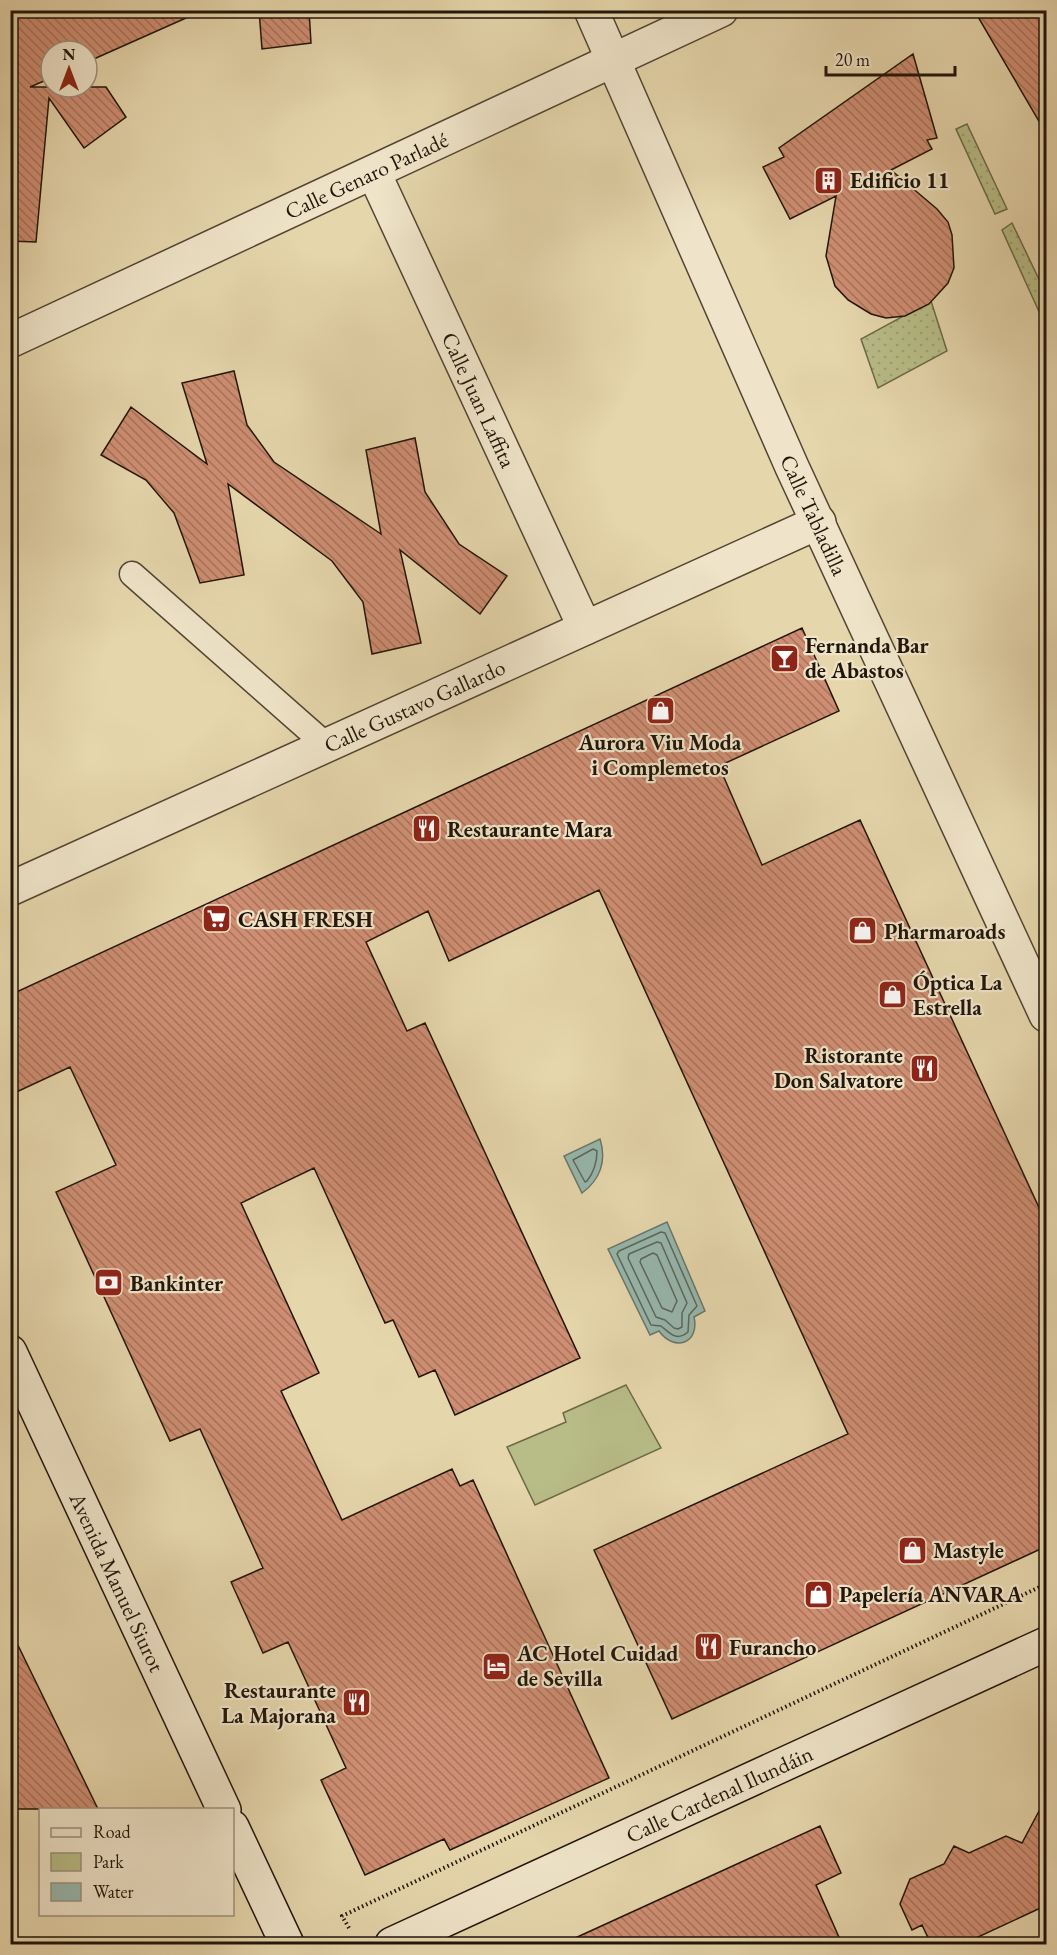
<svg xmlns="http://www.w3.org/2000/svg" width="1057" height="1955" font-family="'EB Garamond',serif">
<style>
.grass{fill:url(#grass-dots);stroke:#6c6948;stroke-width:1.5}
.green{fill:#b8bd87;stroke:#6c6948;stroke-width:1.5}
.water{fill:#97b8ae;stroke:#68776c;stroke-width:1.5}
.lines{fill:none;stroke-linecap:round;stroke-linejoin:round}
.shore{stroke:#5c665c;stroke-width:1.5}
.building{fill:url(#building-back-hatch);stroke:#21150a;stroke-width:1.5}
.lane-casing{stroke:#524532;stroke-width:27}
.street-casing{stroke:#524532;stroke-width:36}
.secondary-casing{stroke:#21150a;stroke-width:36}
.path{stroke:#21150a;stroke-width:4;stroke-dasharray:1.5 3;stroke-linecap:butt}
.lane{stroke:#efe4c9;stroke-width:24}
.street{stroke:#efe4c9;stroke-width:33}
.secondary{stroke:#efe4c9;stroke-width:33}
.labels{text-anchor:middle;stroke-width:4.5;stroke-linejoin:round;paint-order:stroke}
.street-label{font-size:22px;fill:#21150a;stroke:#efe4c9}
.poi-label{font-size:22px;font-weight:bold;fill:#21150a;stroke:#efe4c9;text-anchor:start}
</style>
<defs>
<pattern id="grass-dots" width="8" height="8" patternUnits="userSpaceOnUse" patternTransform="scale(1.5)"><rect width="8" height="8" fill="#b8bd87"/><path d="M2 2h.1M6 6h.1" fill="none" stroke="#9ea273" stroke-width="1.8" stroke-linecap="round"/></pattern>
<pattern id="building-back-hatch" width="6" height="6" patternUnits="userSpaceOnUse" patternTransform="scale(1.5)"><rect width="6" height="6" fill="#cf8e73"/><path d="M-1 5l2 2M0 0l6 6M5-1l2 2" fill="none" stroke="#a8735d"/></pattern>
</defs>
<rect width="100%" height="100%" fill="#e6d6ac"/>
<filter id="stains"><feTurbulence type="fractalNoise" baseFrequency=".00333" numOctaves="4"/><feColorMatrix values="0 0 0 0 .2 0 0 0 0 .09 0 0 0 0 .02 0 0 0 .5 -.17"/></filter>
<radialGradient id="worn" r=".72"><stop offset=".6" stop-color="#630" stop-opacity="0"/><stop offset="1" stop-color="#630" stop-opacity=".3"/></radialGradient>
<path class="grass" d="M967,124L1007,209L995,214L956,129Z
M1012,223L1046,294V319L1041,316L1002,230Z
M931,301L947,351L878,388L861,339Z"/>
<path class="green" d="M626,1385L661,1448L535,1505L507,1447L566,1422L563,1413Z"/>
<path class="water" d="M600,1139C607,1161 600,1180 582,1193L564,1156Z
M667,1222L705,1311L694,1317C700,1344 674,1352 659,1331L650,1335L608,1249Z"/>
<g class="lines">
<path class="shore" d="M593,1149L597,1151C597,1163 594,1172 587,1181L585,1182L573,1160Z
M661,1232L665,1233L697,1306L689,1315L688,1332C676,1342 670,1333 661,1326L651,1325L617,1254L619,1251Z
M657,1242L661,1243L687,1303L682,1313V1327L678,1329L674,1328L665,1320L656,1317L628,1258L629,1254Z
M653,1253L657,1255L677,1301L672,1312L662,1308L640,1262L641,1259Z"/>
</g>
<path class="building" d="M10,10H204L87,62V51H51V78L30,87H106L126,117L84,148L49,98L36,242L10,241Z
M259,10H309L311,43L262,49Z
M974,10H1047V135Z
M913,54L937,138L927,140L932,149L891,170L937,209L948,222L952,235L954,268L948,283L929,304L905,316L886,318L871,314L858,306L848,300L835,286L826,256L836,196L790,219L763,167L784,157L779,148Z
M234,371L247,425L274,462L381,534L366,450L415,438L425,492L459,544L507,576L480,614L400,550L421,643L372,654L363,602L332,561L228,484L244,575L200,583L174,513L146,480L101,455L131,407L207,464L182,383Z
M802,628L839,711L719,766L762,865L860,820L1047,1225V1546L672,1719L594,1550L848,1434L599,890L449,961L428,911L366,942L407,1031L425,1023L580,1358L455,1415L435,1370L419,1377L393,1320L385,1323L314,1168L241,1203L319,1373L281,1391L342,1520L452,1469L460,1486L473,1480L609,1778L450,1850L444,1839L365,1875L321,1780L346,1768L323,1718L288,1642L263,1653L231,1582L263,1568L200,1429L170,1441L56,1192L116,1165L70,1067L10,1095V995Z
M10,1629L98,1809H10Z
M1047,1796V1905L963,1944H931L922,1925L912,1930L900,1904L910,1879L944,1864L954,1846L969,1853L1006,1836L1022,1843Z
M820,1826L841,1873L816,1885L842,1944H562Z"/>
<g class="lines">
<defs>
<path id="lane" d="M132,574L326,745"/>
<g id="street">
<path id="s1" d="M591,10L792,467L1046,1015"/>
<path id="s2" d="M374,173L585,628"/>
<path id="s3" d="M10,341L721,10"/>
<path id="s4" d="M10,889L819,522"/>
</g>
<g id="secondary">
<path id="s5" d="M10,1352L224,1810"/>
<path d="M232,1827L287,1944"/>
<path id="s6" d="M392,1944L1046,1644"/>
</g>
</defs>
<use href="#lane" class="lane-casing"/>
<use href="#street" class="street-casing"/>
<use href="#secondary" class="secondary-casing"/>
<path class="path" d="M349,1928L342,1916L1046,1584"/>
<use href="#lane" class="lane"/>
<use href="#street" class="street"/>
<use href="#secondary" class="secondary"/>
</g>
<defs>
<symbol id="building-square" viewBox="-11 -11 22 22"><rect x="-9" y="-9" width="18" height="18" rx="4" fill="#8f2418" stroke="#efe4c9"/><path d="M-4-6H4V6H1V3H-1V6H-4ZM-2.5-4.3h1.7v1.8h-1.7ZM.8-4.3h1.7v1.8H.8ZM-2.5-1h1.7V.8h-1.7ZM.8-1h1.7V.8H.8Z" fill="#fff"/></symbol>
<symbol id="bar-square" viewBox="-11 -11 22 22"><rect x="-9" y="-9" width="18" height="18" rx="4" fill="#8f2418" stroke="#efe4c9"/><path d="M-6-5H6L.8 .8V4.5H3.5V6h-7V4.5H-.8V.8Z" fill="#fff"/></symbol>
<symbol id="shop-square" viewBox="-11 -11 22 22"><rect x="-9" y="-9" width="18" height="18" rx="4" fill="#8f2418" stroke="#efe4c9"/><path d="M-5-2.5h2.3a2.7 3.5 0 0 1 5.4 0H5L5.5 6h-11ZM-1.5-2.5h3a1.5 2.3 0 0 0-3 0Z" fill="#fff"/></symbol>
<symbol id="restaurant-square" viewBox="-11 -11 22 22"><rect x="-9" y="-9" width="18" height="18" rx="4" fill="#8f2418" stroke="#efe4c9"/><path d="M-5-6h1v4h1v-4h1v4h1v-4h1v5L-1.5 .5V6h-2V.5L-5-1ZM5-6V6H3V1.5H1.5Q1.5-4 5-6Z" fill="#fff"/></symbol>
<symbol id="supermarket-square" viewBox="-11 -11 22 22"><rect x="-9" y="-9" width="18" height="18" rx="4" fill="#8f2418" stroke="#efe4c9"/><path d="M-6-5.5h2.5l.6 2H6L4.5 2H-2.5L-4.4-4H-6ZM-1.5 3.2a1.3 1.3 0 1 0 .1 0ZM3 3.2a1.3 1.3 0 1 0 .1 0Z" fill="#fff"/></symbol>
<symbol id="bank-square" viewBox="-11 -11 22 22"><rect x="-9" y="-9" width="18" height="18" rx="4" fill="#8f2418" stroke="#efe4c9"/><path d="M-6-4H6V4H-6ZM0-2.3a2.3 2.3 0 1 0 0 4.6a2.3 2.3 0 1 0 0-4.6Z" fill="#fff"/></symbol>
<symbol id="hotel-square" viewBox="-11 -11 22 22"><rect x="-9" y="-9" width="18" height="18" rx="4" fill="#8f2418" stroke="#efe4c9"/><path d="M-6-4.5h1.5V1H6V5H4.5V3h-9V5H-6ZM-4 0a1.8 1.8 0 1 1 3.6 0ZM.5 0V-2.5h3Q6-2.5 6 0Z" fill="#fff"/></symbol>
</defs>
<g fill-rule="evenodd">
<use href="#building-square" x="812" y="164" width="33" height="33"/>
<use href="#bar-square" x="768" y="642" width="33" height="33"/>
<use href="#shop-square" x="644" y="694" width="33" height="33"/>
<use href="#restaurant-square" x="410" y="812" width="33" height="33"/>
<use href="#supermarket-square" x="200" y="902" width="33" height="33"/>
<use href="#shop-square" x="846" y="914" width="33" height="33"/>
<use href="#shop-square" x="876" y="978" width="33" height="33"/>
<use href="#restaurant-square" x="908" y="1052" width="33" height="33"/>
<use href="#bank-square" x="92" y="1266" width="33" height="33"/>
<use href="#shop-square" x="896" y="1534" width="33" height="33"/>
<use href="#shop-square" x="802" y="1578" width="33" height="33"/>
<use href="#restaurant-square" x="692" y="1630" width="33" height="33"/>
<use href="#hotel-square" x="480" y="1650" width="33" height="33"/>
<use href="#restaurant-square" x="340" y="1686" width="33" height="33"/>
</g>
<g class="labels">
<g class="street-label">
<text dy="8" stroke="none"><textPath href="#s3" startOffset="393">Calle Genaro Parladé</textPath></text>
<text dy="8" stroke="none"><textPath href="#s2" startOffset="250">Calle Juan Laffita</textPath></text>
<text dy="8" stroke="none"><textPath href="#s1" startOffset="552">Calle Tabladilla</textPath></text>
<text dy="8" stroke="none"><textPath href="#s4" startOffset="444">Calle Gustavo Gallardo</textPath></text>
<text dy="8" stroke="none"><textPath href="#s5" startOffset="254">Avenida Manuel Siurot</textPath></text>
<text dy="8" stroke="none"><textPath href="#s6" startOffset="360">Calle Cardenal Ilundáin</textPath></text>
</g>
<g class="poi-label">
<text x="850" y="188">Edificio 11</text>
<text x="805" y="653">Fernanda Bar<tspan x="805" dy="25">de Abastos</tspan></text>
<text x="660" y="750" text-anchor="middle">Aurora Viu Moda<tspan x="660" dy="25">i Complemetos</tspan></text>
<text x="447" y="837">Restaurante Mara</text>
<text x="238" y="927">CASH FRESH</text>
<text x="884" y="939">Pharmaroads</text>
<text x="913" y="990">Óptica La<tspan x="913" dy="25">Estrella</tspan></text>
<text x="903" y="1063" text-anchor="end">Ristorante<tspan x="903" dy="25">Don Salvatore</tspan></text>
<text x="130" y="1291">Bankinter</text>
<text x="933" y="1558">Mastyle</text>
<text x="839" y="1602">Papelería ANVARA</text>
<text x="729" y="1655">Furancho</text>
<text x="517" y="1661">AC Hotel Cuidad<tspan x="517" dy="25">de Sevilla</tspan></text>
<text x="336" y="1698" text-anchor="end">Restaurante<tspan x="336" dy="25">La Majorana</tspan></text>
</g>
</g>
<rect width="1057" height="1955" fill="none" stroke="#e6d6ac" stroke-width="36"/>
<rect x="12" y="12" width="1033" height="1931" fill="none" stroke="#21150a" stroke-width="3"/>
<rect x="18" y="18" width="1021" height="1919" fill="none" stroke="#21150a" stroke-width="1.5"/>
<rect x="39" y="1808" width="195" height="108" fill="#efe4c9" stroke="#9d917d" stroke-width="1.5"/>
<rect x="51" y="1828" width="30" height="9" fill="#efe4c9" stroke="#9d917d" stroke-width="1.5"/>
<text x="93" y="1838" font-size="18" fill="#21150a">Road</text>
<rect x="51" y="1853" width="30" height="18" fill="#b8bd87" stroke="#9d917d" stroke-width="1.5"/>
<text x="93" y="1868" font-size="18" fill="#21150a">Park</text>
<rect x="51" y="1883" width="30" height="18" fill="#97b8ae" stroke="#9d917d" stroke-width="1.5"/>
<text x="93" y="1898" font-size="18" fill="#21150a">Water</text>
<g transform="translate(69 69)"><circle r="28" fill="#efe4c9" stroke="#9d917d" stroke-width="1.5"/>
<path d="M0-4.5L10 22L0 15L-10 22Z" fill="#8f2418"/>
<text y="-9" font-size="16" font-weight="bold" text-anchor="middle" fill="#21150a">N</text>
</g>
<path d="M826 66v9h129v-9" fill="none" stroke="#21150a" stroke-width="3"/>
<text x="835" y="66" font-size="18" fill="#21150a" stroke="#efe4c9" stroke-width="4.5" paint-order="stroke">20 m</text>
<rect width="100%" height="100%" filter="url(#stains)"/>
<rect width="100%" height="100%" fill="url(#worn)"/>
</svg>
